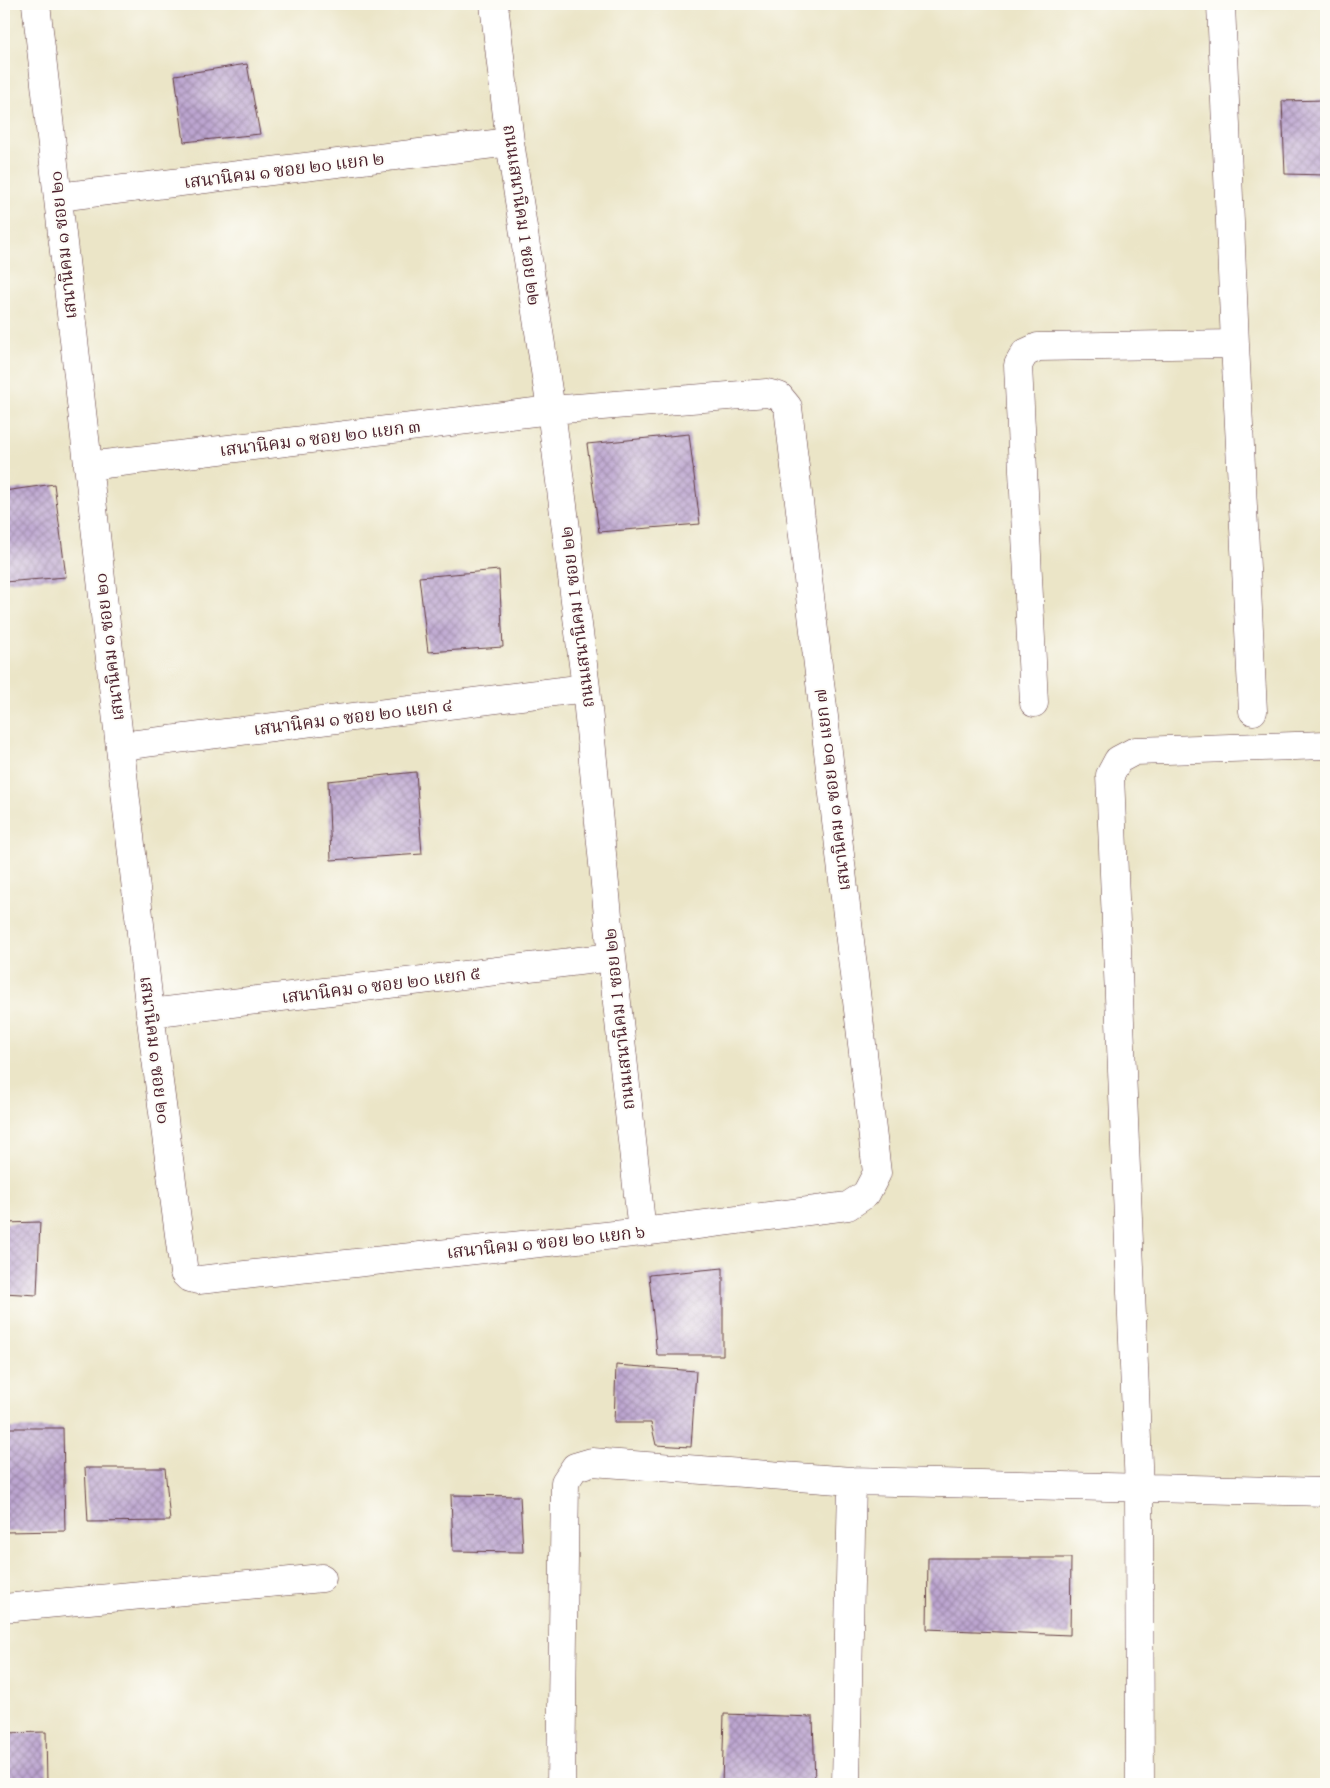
<svg xmlns="http://www.w3.org/2000/svg" width="1330" height="1788" font-family="'EB Garamond','Noto Serif Thai',serif">
<style>
.building{fill:url(#building-cross-hatch)}
.lines{fill:none;stroke-linecap:round;stroke-linejoin:round}
.minor-casing{stroke:#623d42;stroke-width:29}
.minor{stroke:#fff;stroke-width:28}
.labels{text-anchor:middle;stroke-width:4;stroke-linejoin:round;paint-order:stroke}
.street-label{font-size:18px;fill:#4a1f2b;stroke:#fdfcf7}
</style>
<defs>
<pattern id="building-cross-hatch" width="8" height="8" patternUnits="userSpaceOnUse" patternTransform="scale(1.25)"><rect width="8" height="8" fill="#bca5d0"/><path d="M0 0l8 8M0 8l8-8" fill="none" stroke="#9b86a9"/></pattern>
</defs>
<rect width="100%" height="100%" fill="#fdfcf7"/>
<filter id="ink" filterUnits="userSpaceOnUse"><feTurbulence type="fractalNoise" baseFrequency=".02" numOctaves="2"/><feDisplacementMap in="SourceGraphic" scale="10" xChannelSelector="R" yChannelSelector="G"/><feConvolveMatrix kernelMatrix="1 2 1 2 8 2 1 2 1" color-interpolation-filters="sRGB"/></filter>
<filter id="wash" filterUnits="userSpaceOnUse"><feTurbulence type="fractalNoise" baseFrequency=".0096" numOctaves="4" result="noise"/><feDisplacementMap in="SourceGraphic" scale="20" xChannelSelector="R" yChannelSelector="G"/><feGaussianBlur stdDeviation="1.12" result="paint"/><feColorMatrix in="noise" values="0 0 0 0 0 0 0 0 0 0 0 0 0 0 0 0 0 1.4 0 .05"/><feComposite in="paint" operator="in"/></filter>
<g filter="url(#wash)">
<rect width="100%" height="100%" fill="#ebe5c7"/>
<g id="blocks">
<path class="building" d="M247,64L260,134L184,142L175,75Z
M1326,100V175L1285,174L1282,101Z
M689,434L700,524L599,532L587,444Z
M54,484L66,577L4,582V491Z
M499,570L503,647L428,652L419,577Z
M416,772L422,854L331,860L328,781Z
M40,1222L37,1295L4,1293V1223Z
M723,1268V1355H657L649,1275Z
M616,1365L696,1371L691,1447L656,1445L651,1423H614Z
M4,1428H63L65,1531L4,1532Z
M85,1468H165L170,1521L88,1522Z
M451,1495L520,1496L523,1552L453,1551Z
M928,1558H1071L1070,1635L927,1629Z
M724,1714L813,1717L815,1784H722Z
M46,1732L47,1784H4V1733Z"/>
</g>
</g>
<g filter="url(#ink)">
<use href="#blocks" fill-opacity="0" stroke="#623d42" stroke-width="1"/>
<g class="lines">
<defs>
<path id="minor" d="M36,4L150,1013L184,1273L189,1278L199,1280L642,1232L848,1206L866,1194L877,1173L788,407L779,396L767,393L551,410L88,466
M494,4L510,142L551,410L586,688L612,957L642,1232
M1221,4L1235,344L1253,711
M58,197L510,142
M1034,703L1018,365L1025,353L1038,347L1235,344
M121,746L586,688
M150,1013L612,957
M4,1608L322,1578
M561,1784L565,1482L575,1467L592,1462L852,1481L1326,1492
M846,1784L852,1481
M1140,1784L1139,1489L1110,775L1118,760L1135,751L1326,745"/>
</defs>
<use href="#minor" class="minor-casing"/>
<use href="#minor" class="minor"/>
</g>
</g>
<g class="labels">
<g class="street-label">
<text transform="translate(284 170) rotate(-7)" y="6">เสนานิคม ๑ ซอย ๒๐ แยก ๒</text>
<text transform="translate(522 215) rotate(82)" y="6">ถนนเสนานิคม 1 ซอย ๒๒</text>
<text transform="translate(63 245) rotate(-96)" y="6">เสนานิคม ๑ ซอย ๒๐</text>
<text transform="translate(320 438) rotate(-7)" y="6">เสนานิคม ๑ ซอย ๒๐ แยก ๓</text>
<text transform="translate(577 617) rotate(-97)" y="6">ถนนเสนานิคม 1 ซอย ๒๒</text>
<text transform="translate(109 647) rotate(-97)" y="6">เสนานิคม ๑ ซอย ๒๐</text>
<text transform="translate(353 717) rotate(-7)" y="6">เสนานิคม ๑ ซอย ๒๐ แยก ๔</text>
<text transform="translate(832 790) rotate(-97)" y="6">เสนานิคม ๑ ซอย ๒๐ แยก ๗</text>
<text transform="translate(381 985) rotate(-7)" y="6">เสนานิคม ๑ ซอย ๒๐ แยก ๕</text>
<text transform="translate(619 1019) rotate(-96)" y="6">ถนนเสนานิคม 1 ซอย ๒๒</text>
<text transform="translate(155 1050) rotate(83)" y="6">เสนานิคม ๑ ซอย ๒๐</text>
<text transform="translate(546 1242) rotate(-6)" y="6">เสนานิคม ๑ ซอย ๒๐ แยก ๖</text>
</g>
</g>
<rect width="1330" height="1788" fill="none" stroke="#fdfcf7" stroke-width="20"/>
</svg>
